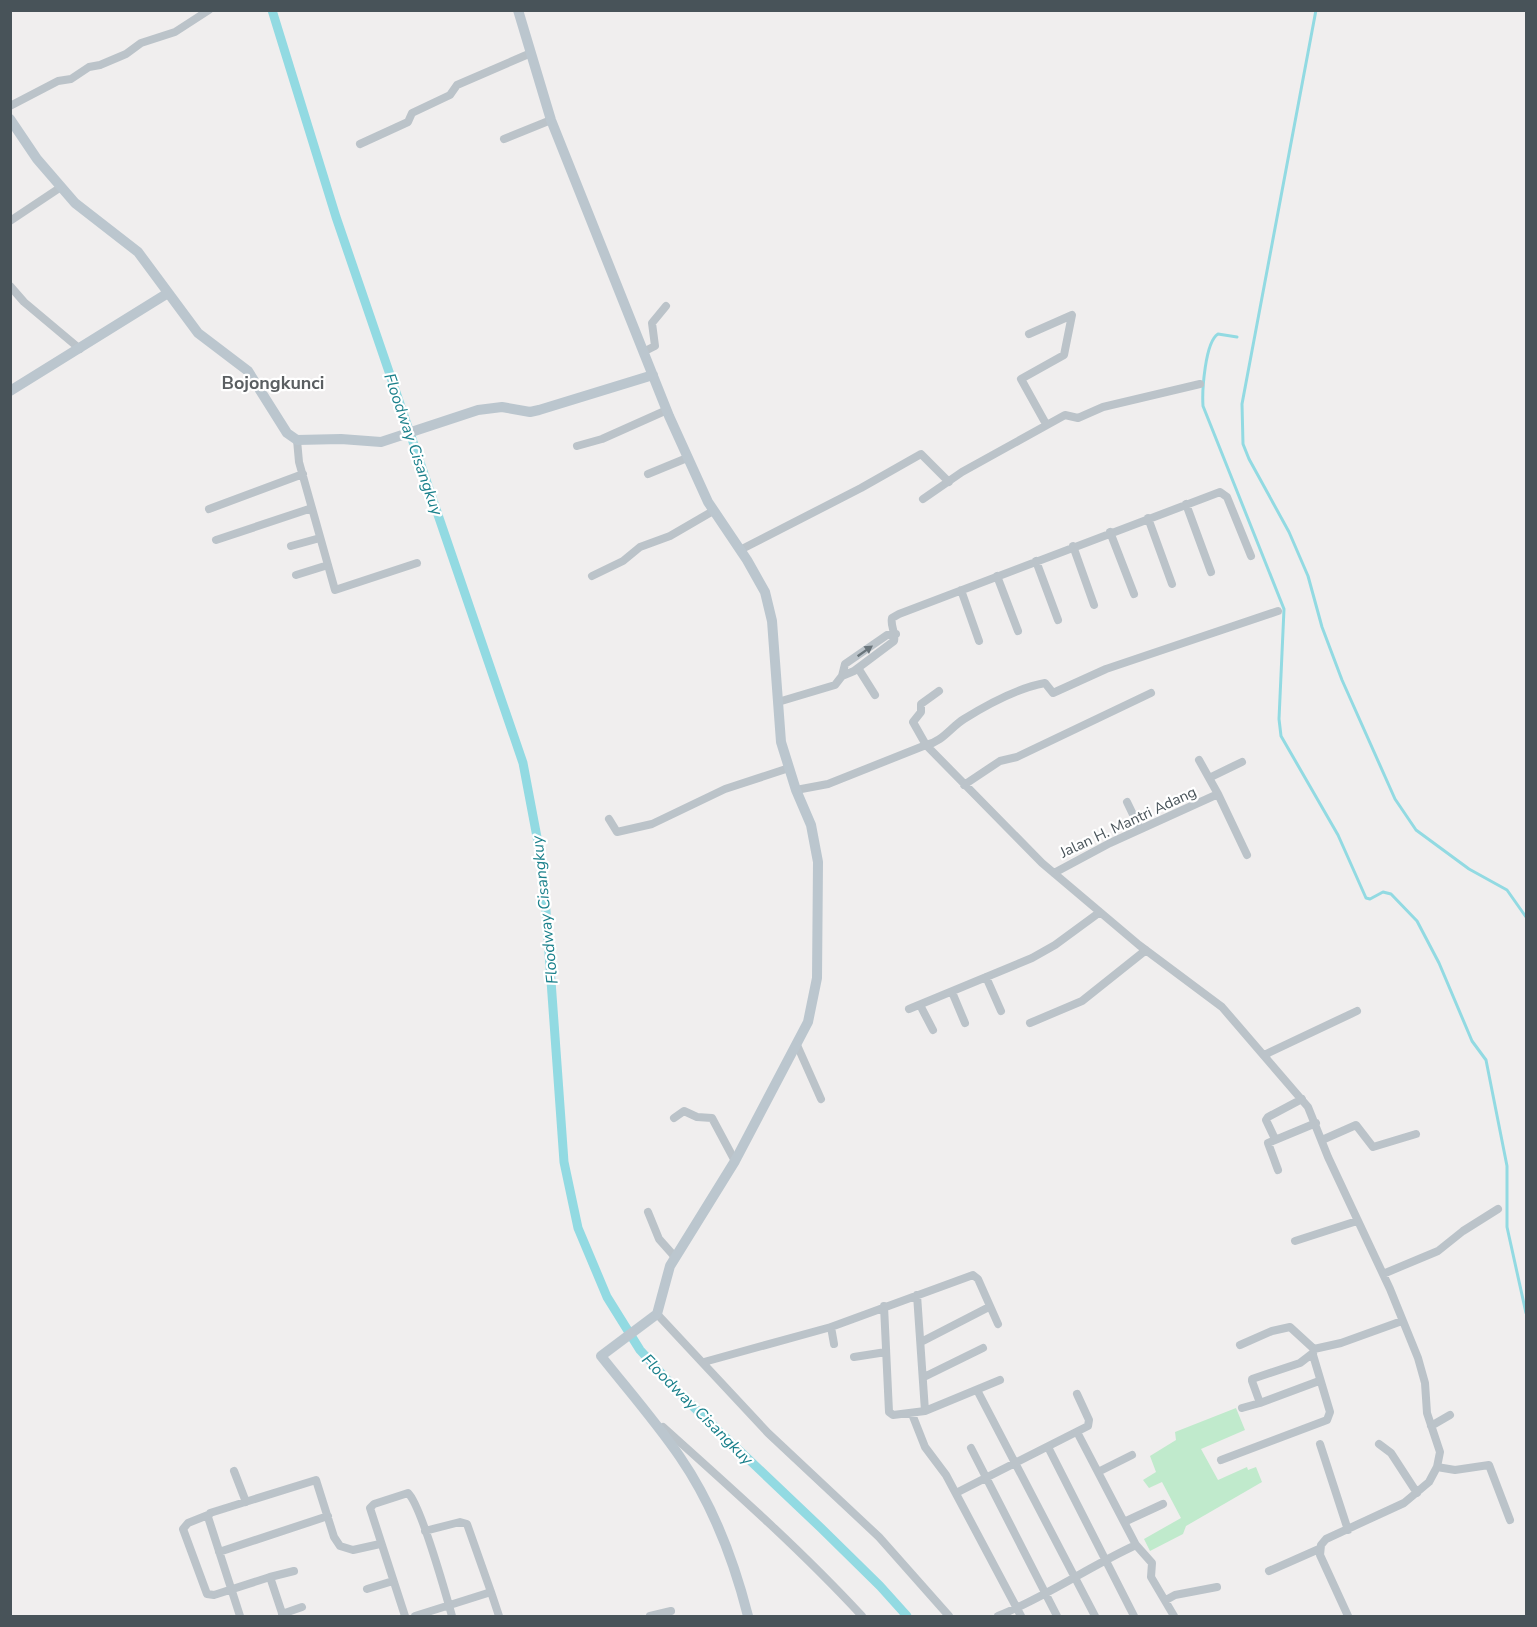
<svg xmlns="http://www.w3.org/2000/svg" width="1537" height="1627" font-family="'Nunito Sans',sans-serif">
<style>
.green{fill:#c0eacc}
.lines{fill:none;stroke-linecap:round;stroke-linejoin:round}
.stream{stroke:#92dae2;stroke-width:3}
.canal{stroke:#92dae2;stroke-width:9}
.street{stroke:#bbc3c9;stroke-width:8}
.secondary{stroke:#bbc6ce;stroke-width:10}
.oneway{fill:#6a757b}
.labels{text-anchor:middle;stroke-width:4.5;stroke-linejoin:round;paint-order:stroke}
.street-label{font-size:15px;fill:#485359;stroke:#fff}
.water-label{font-size:16px;font-style:italic;fill:#1a808b;stroke:#fff}
.quarter-label{font-size:18px;font-weight:bold;fill:#5b5f62;stroke:#fff}
</style>
<rect width="100%" height="100%" fill="#f0eeee"/>
<path class="green" d="M1236,1408L1245,1430L1201,1449L1218,1480L1247,1467L1248,1470L1256,1467L1262,1482L1186,1526L1183,1534L1150,1551L1144,1539L1181,1518L1162,1482L1149,1488L1143,1480L1156,1472L1150,1456L1176,1440L1175,1432Z"/>
<g class="lines">
<path class="stream" d="M1316,10L1242,404L1243,444L1249,459L1289,532L1308,576L1322,627L1342,680L1395,799L1416,830L1469,869L1507,890L1526,917
M1237,337L1218,334C1205,342 1202,391 1203,406L1284,609L1279,719L1281,736L1338,835L1366,898L1370,899L1383,892L1391,894L1417,921L1439,963L1472,1041L1486,1060L1507,1166V1227L1526,1313"/>
<path class="canal" d="M272,10L336,217L523,763L543,869L564,1162L578,1228L607,1297L640,1350L683,1397L821,1528L880,1586L907,1616"/>
<path class="street" d="M10,106L58,81L71,79L89,67L100,65L126,54L141,43L175,32L209,10
M504,139L551,120
M360,144L408,122L412,113L450,95L457,85L531,53
M10,221L61,187
M10,286L24,302L80,349
M1029,334L1072,315L1064,355L1021,379L1046,424
M645,351L655,346L652,323L666,306
M297,440L299,462L335,590L417,563
M577,446L602,439L667,410
M648,474L687,458
M923,499L962,472L1065,415L1078,418L1103,407L1200,384
M1186,504L1211,572
M209,509L303,474
M1148,518L1172,584
M1110,532L1134,594
M216,540L312,508
M291,546L320,538
M1073,546L1094,605
M740,550L861,488L921,454L949,482
M1036,561L1058,620
M296,575L328,565
M592,576L623,561L640,547L670,536L713,511
M997,576L1018,631
M961,590L979,641
M858,668L875,695
M842,676L854,671L894,641C896,632 890,626 892,618L899,614L1220,492L1227,497L1251,556
M939,691L921,704V712L913,722L926,745C942,742 951,727 964,719C988,704 1018,688 1045,683L1053,693L1106,669L1278,611
M778,702L835,685L842,676L845,664L887,635L896,634
M1199,760L1218,794
M1209,778L1242,762
M964,785L1000,761L1017,757L1151,693
M796,790L828,784L926,745L1042,863L1139,945L1222,1007L1308,1107L1328,1157L1390,1289L1418,1358L1425,1383L1427,1413L1440,1452L1437,1467L1429,1482L1404,1503L1326,1539L1321,1545L1320,1555L1348,1616
M1127,802L1140,829
M609,819L617,832L652,824L725,789L789,768
M1054,873L1110,843L1218,794L1247,855
M986,977L1001,1011
M952,992L965,1023
M920,1005L933,1030
M909,1009L1032,958L1055,945L1100,912
M1030,1023L1082,1001L1146,950
M797,1045L821,1099
M1264,1055L1357,1011
M674,1118L684,1111L697,1117L712,1118L735,1161
M1275,1139L1266,1120L1268,1117L1302,1099
M1322,1140L1356,1125L1373,1147L1416,1134
M1278,1170L1268,1143L1316,1123
M648,1212L659,1239L675,1257
M1295,1241L1357,1221
M1383,1274L1438,1251L1463,1231L1498,1209
M917,1295L925,1411L1000,1380
M884,1306L889,1412L893,1415L925,1411
M657,1314L768,1433L879,1537L949,1616
M831,1327L834,1344
M921,1342L989,1307
M1240,1345L1272,1331L1290,1327L1314,1349L1341,1343L1402,1321
M1313,1353L1300,1363L1252,1379V1381L1260,1403L1319,1381
M854,1357L886,1352
M704,1362L831,1327L973,1275L978,1279L998,1324
M924,1377L983,1348
M977,1390L1095,1616
M1242,1408L1260,1403
M912,1414L925,1447L946,1475L1021,1616
M1431,1426L1450,1415
M663,1427C731,1488 800,1549 862,1616
M1077,1432L1136,1545L1152,1563L1151,1577L1174,1616
M1320,1444L1348,1530
M1379,1444L1391,1453L1417,1493
M1048,1447L1134,1616
M971,1448L1057,1616
M1221,1460L1327,1420L1330,1412L1313,1355
M1437,1467L1455,1470L1489,1465L1510,1520
M234,1471L246,1502
M1098,1472L1132,1455
M956,1493L1088,1426L1089,1420L1077,1394
M208,1515L188,1523L183,1529L207,1594L214,1595L270,1577L283,1616
M1124,1522L1163,1504
M425,1531L460,1522L467,1524L491,1592
M219,1552L328,1516
M1269,1571L1319,1549
M270,1577L294,1571
M367,1589L393,1581
M1166,1600L1175,1595L1217,1587
M282,1614L302,1607
M240,1616L208,1517L210,1513L316,1480L334,1537L340,1546L353,1550L380,1544
M405,1616L370,1508L374,1504L408,1493C421,1505 446,1595 452,1616
M415,1616L491,1592L499,1616
M650,1616L671,1611
M998,1616C1046,1597 1088,1567 1136,1545"/>
<path class="secondary" d="M518,10L551,120L669,416L708,502L747,560L765,592L772,621L781,742L796,790L811,825L818,862L817,978L808,1022L735,1161L670,1266L657,1314L601,1356C628,1390 656,1422 680,1457C713,1505 734,1561 748,1616
M10,119L37,159L75,203L138,252L198,333L248,371L287,433L297,440L341,439L381,442L478,410L502,407L530,412L539,410L653,375
M10,391L168,293"/>
</g>
<defs><path id="oneway-solid" d="M-6-.8H1V-3.2L6.5 0L1 3.2V.8H-6Z" transform="scale(1.5)"/></defs>
<use class="oneway" href="#oneway-solid" transform="translate(865 651) rotate(-35)"/>
<g class="labels">
<g class="street-label">
<text transform="translate(1128 822) rotate(-25)" y="5">Jalan H. Mantri Adang</text>
</g>
<g class="water-label">
<text transform="translate(414 444) rotate(71)" y="6">Floodway Cisangkuy</text>
<text transform="translate(544 910) rotate(-96)" y="6">Floodway Cisangkuy</text>
<text transform="translate(698 1409) rotate(45)" y="6">Floodway Cisangkuy</text>
</g>
<g class="quarter-label">
<text x="273" y="389">Bojongkunci</text>
</g>
</g>
<rect width="1537" height="1627" fill="none" stroke="#485359" stroke-width="24"/>
</svg>
